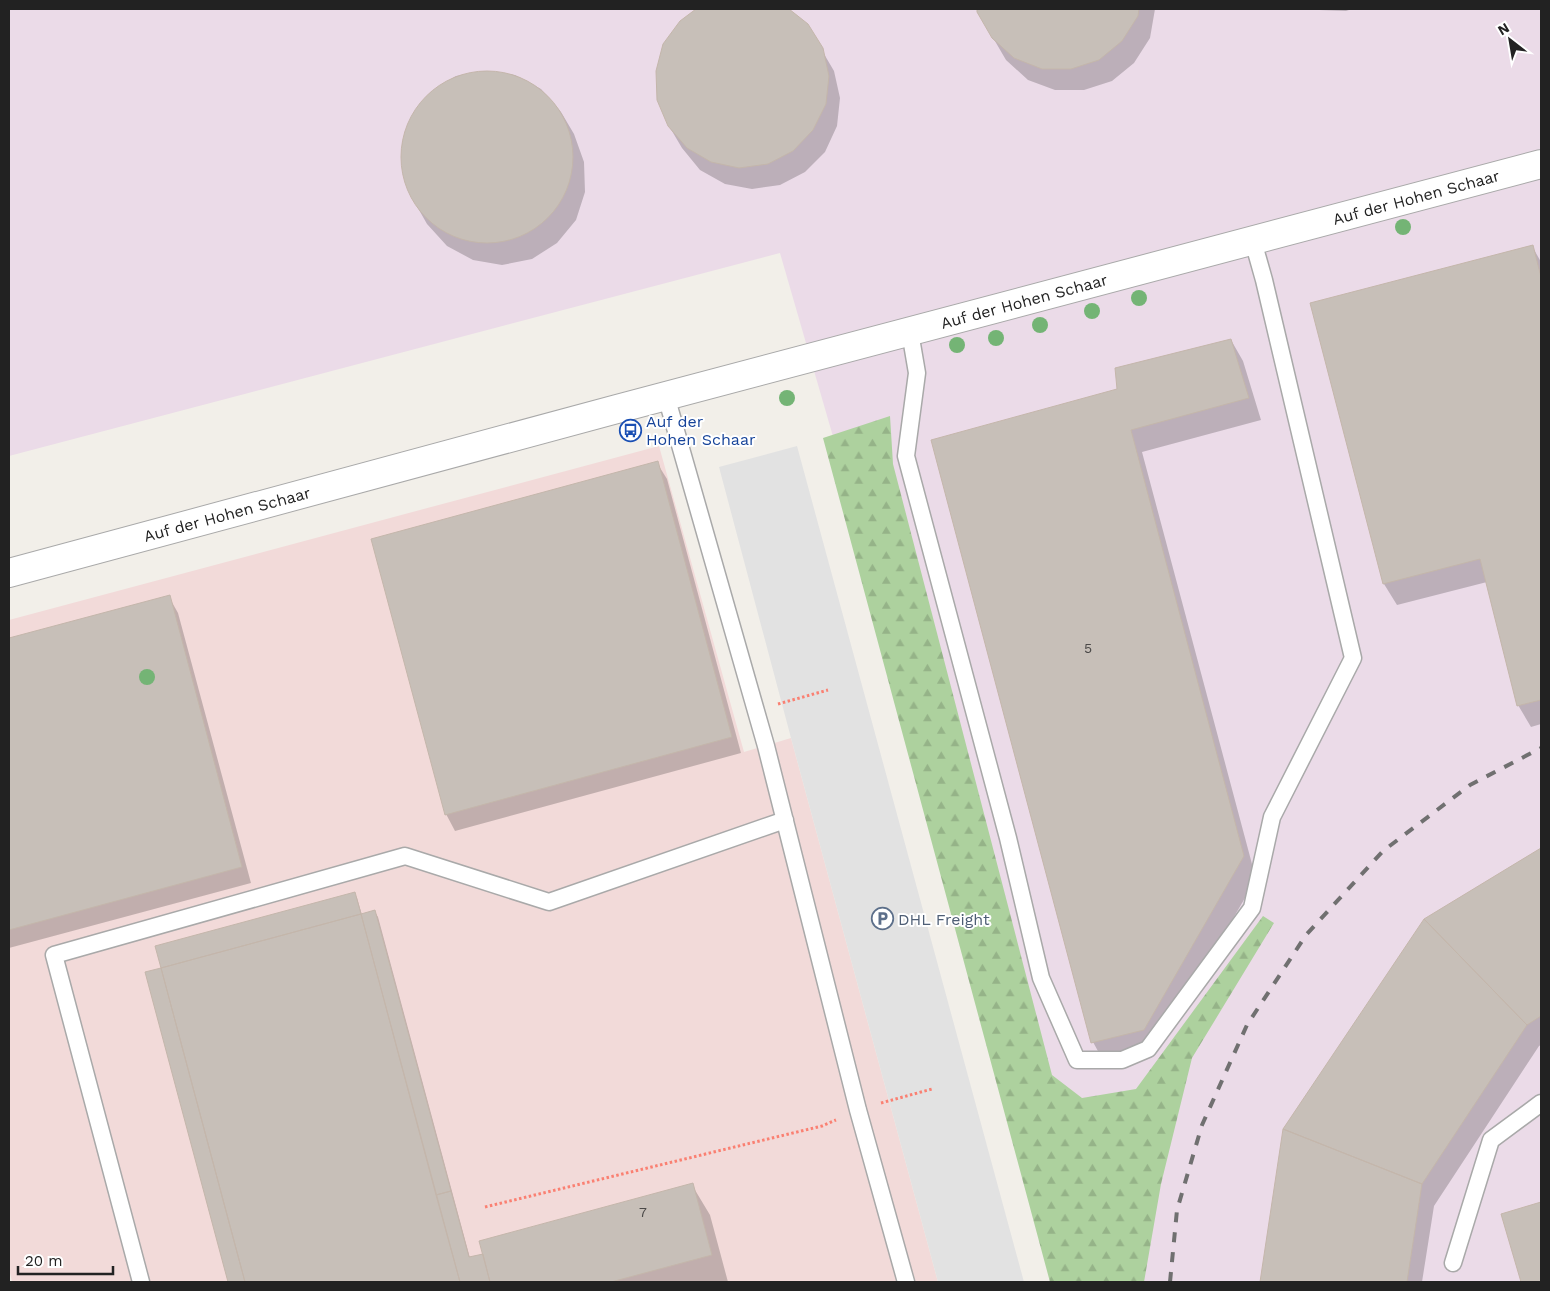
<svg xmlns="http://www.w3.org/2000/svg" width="1550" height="1291" font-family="'Work Sans',sans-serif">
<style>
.commercial{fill:#f2dad9}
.industrial{fill:#ebdbe8}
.forest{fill:url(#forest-firs)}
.parking{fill:#e2e2e2}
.shadow{fill:#0003}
.building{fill:#c7bfb8;stroke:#c4b6ab}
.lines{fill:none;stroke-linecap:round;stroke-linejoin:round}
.lane-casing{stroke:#a9a9a9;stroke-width:19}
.street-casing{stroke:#a9a9a9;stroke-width:30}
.path{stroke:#fa8072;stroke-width:3;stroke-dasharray:2.5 2.5;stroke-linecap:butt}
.lane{stroke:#fff;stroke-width:16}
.street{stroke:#fff;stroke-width:28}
.rail{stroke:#707070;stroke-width:4;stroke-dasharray:10 10;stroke-linecap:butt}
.tree{fill:#74b475}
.labels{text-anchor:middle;stroke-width:4;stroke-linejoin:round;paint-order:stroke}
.number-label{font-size:14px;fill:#4b4948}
.street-label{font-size:16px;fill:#222;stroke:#fff}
.transit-label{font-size:16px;fill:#164399;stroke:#fff;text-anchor:start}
.service-label{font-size:16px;fill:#4e5e75;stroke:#fff;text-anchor:start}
</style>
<defs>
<pattern id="forest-firs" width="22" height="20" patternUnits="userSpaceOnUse" patternTransform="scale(1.25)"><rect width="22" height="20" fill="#add19e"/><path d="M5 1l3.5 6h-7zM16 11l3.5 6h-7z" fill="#95b388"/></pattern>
</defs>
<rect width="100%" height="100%" fill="#f2efe9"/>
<path class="commercial" d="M659,446L744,752L791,738L938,1282H12L9,1268V620Z"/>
<path class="industrial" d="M9,9H1541V1282H1106L1044,1167L780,253L9,456Z"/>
<path class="forest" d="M890,416L893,464L1052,1075L1082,1098L1136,1089L1263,916L1274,923L1192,1058L1161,1184L1144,1282H1050L823,438Z"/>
<path class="parking" d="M797,446L1024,1282H938L791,738L719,467Z"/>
<path class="shadow" d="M698,9H787L807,25L834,71L840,98L837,126L825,152L805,172L780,185L752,189L725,184L700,170L682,148L669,126L681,21Z
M978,9H1155L1150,38L1134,63L1112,81L1084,90H1055L1028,80L1006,60L978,12Z
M1315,9H1352L1346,11L1319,10Z
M485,71L515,75L541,89L561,112L574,134L584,162L585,192L576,220L557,243L532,259L502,265L473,260L447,246L427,224L414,201L403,174L402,144L412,116L431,92L456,76Z
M1532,246L1541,262V724L1531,727L1518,705L1487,582L1397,605L1384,584L1312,304Z
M1231,340L1243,361L1261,420L1142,452L1256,879L1156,1051L1105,1064L1093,1042L1118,390Z
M657,463L667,479L741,753L455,831L446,814Z
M169,597L178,613L251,883L9,948V640Z
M1541,850V1045L1539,1046L1434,1206L1422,1282H1261L1284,1129L1425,920Z
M354,893L357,898L362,915L375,912L378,917L470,1258L692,1185L710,1215L728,1282H229L146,973L162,969Z
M1541,1204V1282H1522L1502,1215Z"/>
<path class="building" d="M696,9H789L808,24L823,48L829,76L826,104L813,130L793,151L768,164L739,168L711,162L687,148L668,126L657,100L656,71L663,44L680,21Z
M977,9H1139L1138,16L1122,41L1099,60L1071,69H1042L1014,58L992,38L977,12Z
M401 157a86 86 0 1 1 172 0a86 86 0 1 1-172 0Z
M1533,245L1541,277V700L1517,706L1480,559L1383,584L1310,303Z
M1231,339L1249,398L1131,430L1244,856L1144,1030L1091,1043L931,440L1117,389L1115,368Z
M658,461L732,737L445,815L371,539Z
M170,595L242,867L9,930V638Z
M1541,848V1016L1527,1025L1424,919Z
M355,892L361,914L161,968L155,946Z
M375,910L451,1191L436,1195L361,914Z
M361,914L460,1282H245L161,968Z
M1424,919L1527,1025L1422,1184L1283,1129Z
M161,968L245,1282H228L145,972Z
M1283,1129L1422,1184L1407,1282H1260Z
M693,1183L712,1255L611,1282H490L479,1241Z
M451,1191L469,1257L483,1254L490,1282H460L436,1195Z
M1541,1202V1282H1521L1501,1214Z"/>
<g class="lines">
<defs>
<path id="lane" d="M910,332L917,373L906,456L1008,838L1041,978L1077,1060H1122L1148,1049L1252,908L1272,817L1353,658L1264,280L1253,241
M666,396L766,746L858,1110L906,1282
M1453,1263L1491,1140L1541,1103
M141,1282L54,955L405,856L549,902L785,820"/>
<path id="street" d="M9,573L617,409L1541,164"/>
</defs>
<use href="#lane" class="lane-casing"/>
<use href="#street" class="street-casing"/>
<path class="path" d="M778,704L828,690
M881,1103L932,1089
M485,1207L822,1126L836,1120"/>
<use href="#lane" class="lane"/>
<use href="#street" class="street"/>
<path class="rail" d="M1170,1282L1177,1210L1202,1125L1247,1025L1306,935L1383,851L1470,785L1541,748"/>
</g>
<g class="tree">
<circle cx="1403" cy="227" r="8"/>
<circle cx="1139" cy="298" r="8"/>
<circle cx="1092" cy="311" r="8"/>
<circle cx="1040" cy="325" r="8"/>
<circle cx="996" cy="338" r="8"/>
<circle cx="957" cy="345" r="8"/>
<circle cx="787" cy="398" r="8"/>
<circle cx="147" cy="677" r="8"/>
</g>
<defs>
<symbol id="bus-ring" viewBox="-11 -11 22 22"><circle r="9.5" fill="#fff" stroke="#1a4fb4" stroke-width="1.5"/><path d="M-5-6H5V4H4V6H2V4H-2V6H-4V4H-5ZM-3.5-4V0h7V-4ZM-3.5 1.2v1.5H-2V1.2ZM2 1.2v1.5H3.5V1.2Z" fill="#1a4fb4"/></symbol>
<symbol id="parking-ring" viewBox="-11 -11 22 22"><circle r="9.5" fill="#fff" stroke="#5c6f8a" stroke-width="1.5"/><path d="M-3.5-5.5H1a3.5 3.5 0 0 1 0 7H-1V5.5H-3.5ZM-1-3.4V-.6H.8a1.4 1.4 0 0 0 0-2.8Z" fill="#5c6f8a"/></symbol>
</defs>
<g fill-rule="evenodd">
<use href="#bus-ring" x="618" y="418" width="25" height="25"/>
<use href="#parking-ring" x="870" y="906" width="25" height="25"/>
</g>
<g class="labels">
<g class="number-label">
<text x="1088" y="653">5</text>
<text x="643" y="1217">7</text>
</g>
<g class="street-label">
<text transform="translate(1416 197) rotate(-15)" y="6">Auf der Hohen Schaar</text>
<text transform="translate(1024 301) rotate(-15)" y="6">Auf der Hohen Schaar</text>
<text transform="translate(227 514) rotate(-15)" y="6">Auf der Hohen Schaar</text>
</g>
<g class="transit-label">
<text x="646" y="427">Auf der<tspan x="646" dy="18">Hohen Schaar</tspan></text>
</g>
<g class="service-label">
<text x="898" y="925">DHL Freight</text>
</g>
</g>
<rect width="1550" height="1291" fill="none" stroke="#222222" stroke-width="20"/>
<g transform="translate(1510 40) rotate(329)" stroke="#ffffff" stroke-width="4" paint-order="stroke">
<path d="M0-4L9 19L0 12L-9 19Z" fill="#222222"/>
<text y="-8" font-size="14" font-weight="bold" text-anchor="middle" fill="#222222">N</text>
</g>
<path d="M18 1266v8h95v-8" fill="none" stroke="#222222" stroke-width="2.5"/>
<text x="25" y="1266" font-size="15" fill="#222222" stroke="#ffffff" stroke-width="4" paint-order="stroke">20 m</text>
</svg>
